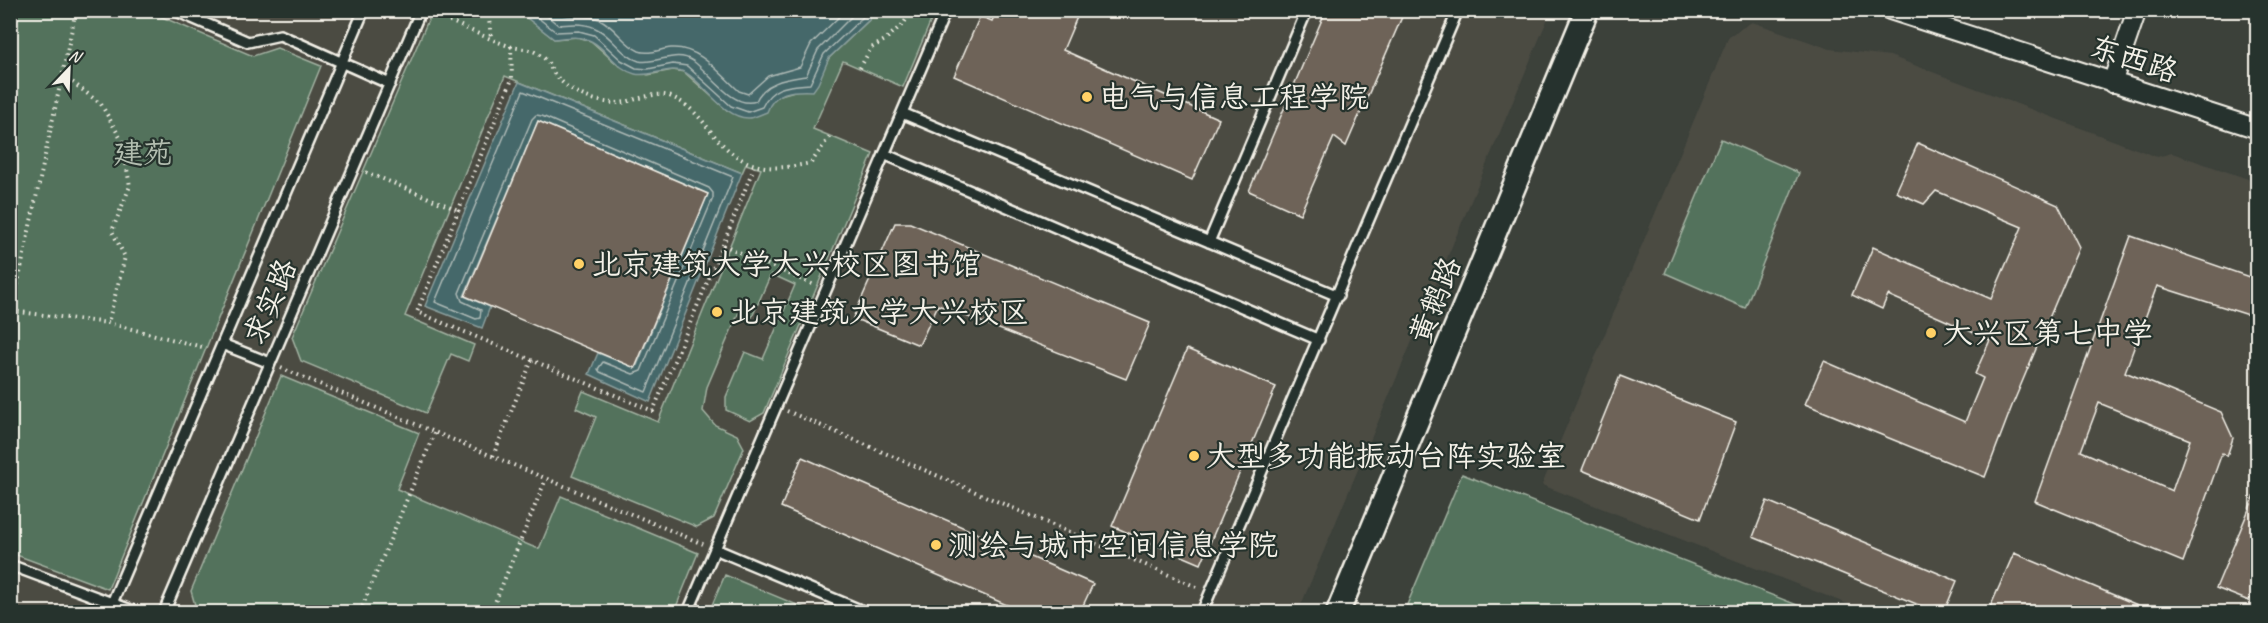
<svg xmlns="http://www.w3.org/2000/svg" width="2268" height="623" font-family="Caveat,'LXGW WenKai TC',sans-serif">
<style>
.built{fill:#4b4b43}
.green{fill:#52725b;stroke:#a3b2a2;stroke-width:1.5}
.water{fill:#44676a;stroke:#8a9e9c;stroke-width:1.5}
.lines{fill:none;stroke-linecap:round;stroke-linejoin:round}
.shore{stroke:#aebab6;stroke-width:1.5}
.building{fill:#6e6358;stroke:#f4f1e8;stroke-width:1.5;fill-rule:evenodd}
.service-casing{stroke:#f4f1e8;stroke-width:14}
.minor-casing{stroke:#f4f1e8;stroke-width:22}
.tertiary-casing{stroke:#f4f1e8;stroke-width:27}
.path{stroke:#f4f1e8;stroke-width:4;stroke-dasharray:1.5 4.5;stroke-linecap:butt}
.service{stroke:#26332d;stroke-width:9}
.minor{stroke:#26332d;stroke-width:18}
.tertiary{stroke:#26332d;stroke-width:22}
.poi-dot{fill:#ffd166;stroke:#26332d;stroke-width:2}
.labels{text-anchor:middle;stroke-width:4.5;stroke-linejoin:round;paint-order:stroke}
.street-label{font-size:30px;fill:#f4f1e8;stroke:#26332d}
.poi-label{font-size:30px;fill:#f4f1e8;stroke:#26332d;text-anchor:start}
.park-label{font-size:30px;fill:#b3beb0;stroke:#26332d}
</style>
<rect width="100%" height="100%" fill="#3c413a"/>
<filter id="ink" filterUnits="userSpaceOnUse"><feTurbulence type="fractalNoise" baseFrequency=".0167" numOctaves="2"/><feDisplacementMap in="SourceGraphic" scale="12" xChannelSelector="R" yChannelSelector="G"/><feConvolveMatrix kernelMatrix="1 2 1 2 8 2 1 2 1" color-interpolation-filters="sRGB"/></filter>
<g filter="url(#ink)">
<path class="built" d="M10,11H1551L1298,612H11Z
M1752,22L1830,49L1890,56L2157,157L2172,153L2257,182V612H1868L1542,485L1729,36Z"/>
<path class="green" d="M10,11H148L253,56L277,48L321,66L108,589L11,553Z
M432,11H518L554,39L578,37L591,41L618,65L648,75L673,70L684,72L728,111L771,101L777,96L798,90L823,70L829,58L870,19L872,11H935L903,87L843,61L813,129L873,154L764,413L750,421L726,410V397L745,352L763,359L795,285L771,274L752,317L739,312L707,387L703,411L715,425L737,435L744,448L714,518L697,527L572,476L596,417L576,408L583,391L658,422L761,169L746,164L742,173L505,76L405,316L474,345L468,361L451,354L426,413L301,361L292,337Z
M1721,139L1799,173L1745,308L1665,273Z
M281,376L419,433L397,489L531,546L539,549L561,496L698,553L674,612H197L191,591Z
M1462,474L1815,612H1404Z
M725,575L814,612H709Z"/>
<path class="water" d="M518,11H872L870,19L829,58L818,84L813,91C792,90 774,91 767,112C761,114 754,118 749,118C724,119 705,84 686,73C671,64 651,78 635,74C616,69 607,49 591,41C580,35 566,38 554,39Z
M519,82L742,173L650,402L589,374L598,353L636,368L708,194L538,121L464,296L490,307L482,328L425,306Z"/>
<g class="lines">
<path class="shore" d="M528,10L556,32L579,31L594,35L621,60L636,68L648,69L673,64L687,66L731,106L748,112L762,107C772,85 789,86 810,84L824,54L864,16L866,10
M540,10L558,25C572,24 586,22 599,30C613,38 622,56 639,61C656,65 676,49 693,61C710,73 733,110 756,101C765,81 787,79 806,76L818,50L858,10
M554,10C564,19 583,14 599,19C615,26 623,44 639,51C649,55 660,49 671,48C700,46 720,74 739,91L748,94L768,76L800,67L811,44L846,10
M523,91L733,177L646,392L600,372L598,369L603,362L633,374L641,371L713,198V193L709,188L542,116L536,115L532,119L459,293L462,301L481,310L480,318L476,319L435,302Z"/>
</g>
<path class="building" d="M997,10H1080L1063,50L1219,119L1192,180L954,76L980,16L992,21Z
M1326,10H1405L1346,146L1334,137L1300,214L1249,191Z
M538,121L708,194L635,368L465,296Z
M1918,143L2058,205L2079,247L2012,406L1985,477L1805,404L1824,361L1965,422L1983,378L1975,374L1990,340L1888,295L1882,309L1852,295L1873,247L1991,299L2022,227L1936,191L1924,204L1896,192Z
M895,223H910L1150,323L1126,379L938,305L919,345L853,318Z
M2131,236L2258,280V318L2157,286L2125,372L2221,412L2233,438L2227,456L2222,453L2183,562L2035,501ZM2099,403L2190,440L2172,491L2081,451Z
M1187,349L1276,387L1201,564L1112,526Z
M1620,376L1736,422L1700,519L1582,470Z
M802,457L1093,584L1080,612H1023L781,507Z
M2257,490L2258,579L2249,601L2216,588Z
M1767,501L1957,581L1944,612H1936L1753,537Z
M2014,553L2154,612H1988Z"/>
<g class="lines">
<defs>
<path id="service" d="M174,10L248,42L280,35L390,84
M902,113L1338,296
M884,154L1319,340
M1209,242L1307,10
M222,344L270,363
M715,549L865,612
M10,565L136,612
M112,603L364,10
M164,612L421,10
M688,612L946,10
M1202,612L1458,10"/>
<path id="minor" d="M1890,10L2258,129
M2112,83L2137,10"/>
<path id="tertiary" d="M1338,612L1587,10"/>
</defs>
<use href="#service" class="service-casing"/>
<use href="#minor" class="minor-casing"/>
<use href="#tertiary" class="tertiary-casing"/>
<path class="path" d="M488,10L491,37
M433,14C458,24 483,37 509,46C517,49 527,48 535,52C553,62 547,67 558,78C566,87 578,94 589,98C602,102 616,105 629,101C642,98 656,92 669,96C690,104 700,118 713,134C743,170 767,172 811,163L830,136
M511,46L512,79L417,312L653,411L723,245L754,167
M860,68L871,48L885,40L904,23L912,10
M63,75L101,104L122,141L130,186L112,231L125,257L108,323
M366,172L458,210
M723,245L814,285
M12,311L108,323L206,348
M10,320L76,10
M281,368L703,544
M787,411L1199,588
M493,456L532,360
M360,612L435,432
M491,612L546,479"/>
<use href="#service" class="service"/>
<use href="#minor" class="minor"/>
<use href="#tertiary" class="tertiary"/>
</g>
</g>
<g class="poi-dot">
<circle cx="1087" cy="97" r="6"/>
<circle cx="579" cy="264" r="6"/>
<circle cx="717" cy="312" r="6"/>
<circle cx="1931" cy="333" r="6"/>
<circle cx="1194" cy="456" r="6"/>
<circle cx="936" cy="545" r="6"/>
</g>
<g class="labels">
<g class="street-label">
<text transform="translate(2134 59) rotate(18)" y="10">东西路</text>
<text transform="translate(1435 300) rotate(-68)" y="10">黄鹅路</text>
<text transform="translate(270 302) rotate(-67)" y="10">求实路</text>
</g>
<g class="poi-label">
<text x="1099" y="107">电气与信息工程学院</text>
<text x="591" y="274">北京建筑大学大兴校区图书馆</text>
<text x="729" y="322">北京建筑大学大兴校区</text>
<text x="1943" y="343">大兴区第七中学</text>
<text x="1206" y="466">大型多功能振动台阵实验室</text>
<text x="948" y="555">测绘与城市空间信息学院</text>
</g>
<g class="park-label">
<text x="143" y="163">建苑</text>
</g>
</g>
<rect width="2268" height="623" fill="none" stroke="#26332d" stroke-width="36"/>
<rect x="18" y="18" width="2232" height="587" fill="none" stroke="#f4f1e8" stroke-width="2" filter="url(#ink)"/>
<g transform="translate(69 69) rotate(23)" stroke="#26332d" stroke-width="4.5" paint-order="stroke">
<path d="M0-4.5L10 22L0 15L-10 22Z" fill="#f4f1e8"/>
<text y="-9" font-size="16" font-weight="bold" text-anchor="middle" fill="#f4f1e8">N</text>
</g>
</svg>
